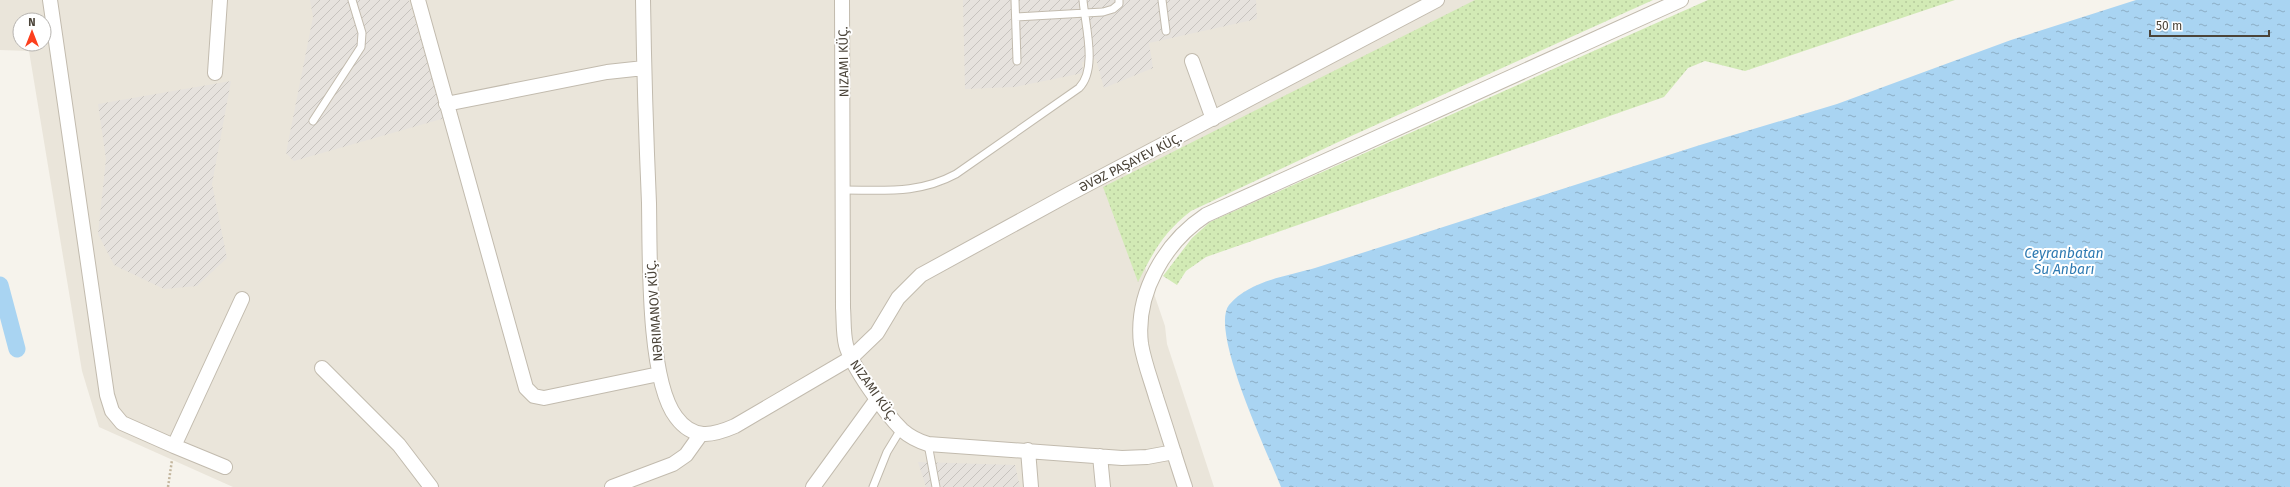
<svg xmlns="http://www.w3.org/2000/svg" width="2290" height="487" font-family="'Fira Sans',sans-serif">
<style>
.residential{fill:#eae5da;fill-rule:evenodd}
.industrial{fill:url(#industrial-furrows)}
.grass{fill:url(#grass-dots)}
.water{fill:url(#water-ripples)}
.lines{fill:none;stroke-linecap:round;stroke-linejoin:round}
.canal{stroke:#a9d4f2;stroke-width:17}
.service-casing{stroke:#c2bbae;stroke-width:9}
.minor-casing{stroke:#c2bbae;stroke-width:16}
.path{stroke:#c4b79f;stroke-width:2.5;stroke-dasharray:2 2;stroke-linecap:butt}
.service{stroke:#fff;stroke-width:7}
.minor{stroke:#fff;stroke-width:14}
.labels{text-anchor:middle;stroke-width:4;stroke-linejoin:round;paint-order:stroke}
.street-label{font-size:13px;fill:#4b4439;stroke:#fff}
.water-label{font-size:14px;font-style:italic;fill:#2e7ab2;stroke:#fff}
</style>
<defs>
<pattern id="industrial-furrows" width="10" height="10" patternUnits="userSpaceOnUse"><rect width="10" height="10" fill="#e6e2dd"/><path d="M-1 1l2-2M0 10L10 0M9 11l2-2" fill="none" stroke="#c7c3be"/></pattern>
<pattern id="grass-dots" width="8" height="8" patternUnits="userSpaceOnUse"><rect width="8" height="8" fill="#d2eab5"/><path d="M2 2h.1M6 6h.1" fill="none" stroke="#b6ca9c" stroke-width="1.8" stroke-linecap="round"/></pattern>
<pattern id="water-ripples" width="26" height="14" patternUnits="userSpaceOnUse"><rect width="26" height="14" fill="#a9d4f2"/><path d="M2 4q2-2 4 0t4 0M15 11q2-2 4 0t4 0" fill="none" stroke="#8caec5"/></pattern>
</defs>
<rect width="100%" height="100%" fill="#f6f3ec"/>
<path class="residential" d="M0,0H1487L1121,197L1165,326L1167,344L1214,487H233L99,427L82,371L29,51L0,50ZM20,20H44V44H20Z"/>
<path class="industrial" d="M310,0H409L445,118L294,161L286,153L313,17Z
M963,0H1256L1257,19L1149,43L1153,68L1104,88L1096,59L1082,62L1083,73L1015,87L965,89Z
M231,81L212,184L227,258L197,286L164,289L114,265L98,234L106,159L98,104Z
M918,462L1015,465L1020,487H926Z"/>
<path class="grass" d="M1475,0H1653L1349,137L1191,211C1163,233 1154,251 1138,282L1103,187Z
M1708,0H1955L1745,71L1705,61L1688,68L1664,97L1206,257L1186,271L1177,285L1163,276L1192,238L1210,222Z"/>
<path class="water" d="M2136,0H2290V487H1281C1269,456 1209,331 1229,305C1249,281 1287,276 1315,268L1700,145L1837,104L2011,40Z"/>
<g class="lines">
<path class="canal" d="M0,285L17,349"/>
<defs>
<path id="service" d="M1015,0L1017,61
M1162,0L1166,31
M1016,17L1103,12L1113,9L1119,4V0
M313,121L361,47L362,33L352,0
M844,190C885,190 919,194 956,174L1079,88C1098,69 1085,25 1083,0
M928,444L936,487
M873,487L887,452L901,429"/>
<path id="minor" d="M50,0L107,395L112,411L122,423L174,446L242,299
M418,0L526,388L534,396L544,398L659,374
M643,0C644,68 646,135 649,203C650,253 647,379 676,417C693,440 712,436 735,426L851,358L877,333L898,298L921,275L1069,194L1437,0
M842,0L843,308C844,320 843,333 846,345C852,367 885,413 902,430C910,437 918,441 928,444L1122,458L1147,457L1174,452
M1192,61L1213,119
M215,73L220,0
M446,104L607,72L644,68
M322,368L399,445L431,487
M174,446L225,467
M1028,450L1031,487
M1100,456L1103,487
M612,487L673,464L686,455L701,434
M813,487L877,399
M1185,487C1175,457 1166,427 1156,397C1151,380 1144,362 1141,344C1135,293 1165,242 1206,215L1681,0"/>
</defs>
<use href="#service" class="service-casing"/>
<use href="#minor" class="minor-casing"/>
<path class="path" d="M168,487L172,460"/>
<use href="#service" class="service"/>
<use href="#minor" class="minor"/>
</g>
<g class="labels">
<g class="street-label">
<text transform="translate(843 62) rotate(-91)" y="5">NIZAMI KÜÇ.</text>
<text transform="translate(1130 162) rotate(-27)" y="5">ƏVƏZ PAŞAYEV KÜÇ.</text>
<text transform="translate(654 311) rotate(-94)" y="5">NƏRIMANOV KÜÇ.</text>
<text transform="translate(874 390) rotate(55)" y="5">NIZAMI KÜÇ.</text>
</g>
<g class="water-label">
<text x="2064" y="258">Ceyranbatan<tspan x="2064" dy="16">Su Anbarı</tspan></text>
</g>
</g>
<g transform="translate(32 32)"><circle r="19" fill="#ffffff" stroke="#b7b4b0"/>
<path d="M0-3L7 15L0 10L-7 15Z" fill="#fc3f1d"/>
<text y="-6" font-size="11" font-weight="bold" text-anchor="middle" fill="#4b4439">N</text>
</g>
<path d="M2150 30v6h119v-6" fill="none" stroke="#4b4439" stroke-width="2"/>
<text x="2156" y="30" font-size="12" fill="#4b4439" stroke="#ffffff" stroke-width="3" paint-order="stroke">50 m</text>
</svg>
